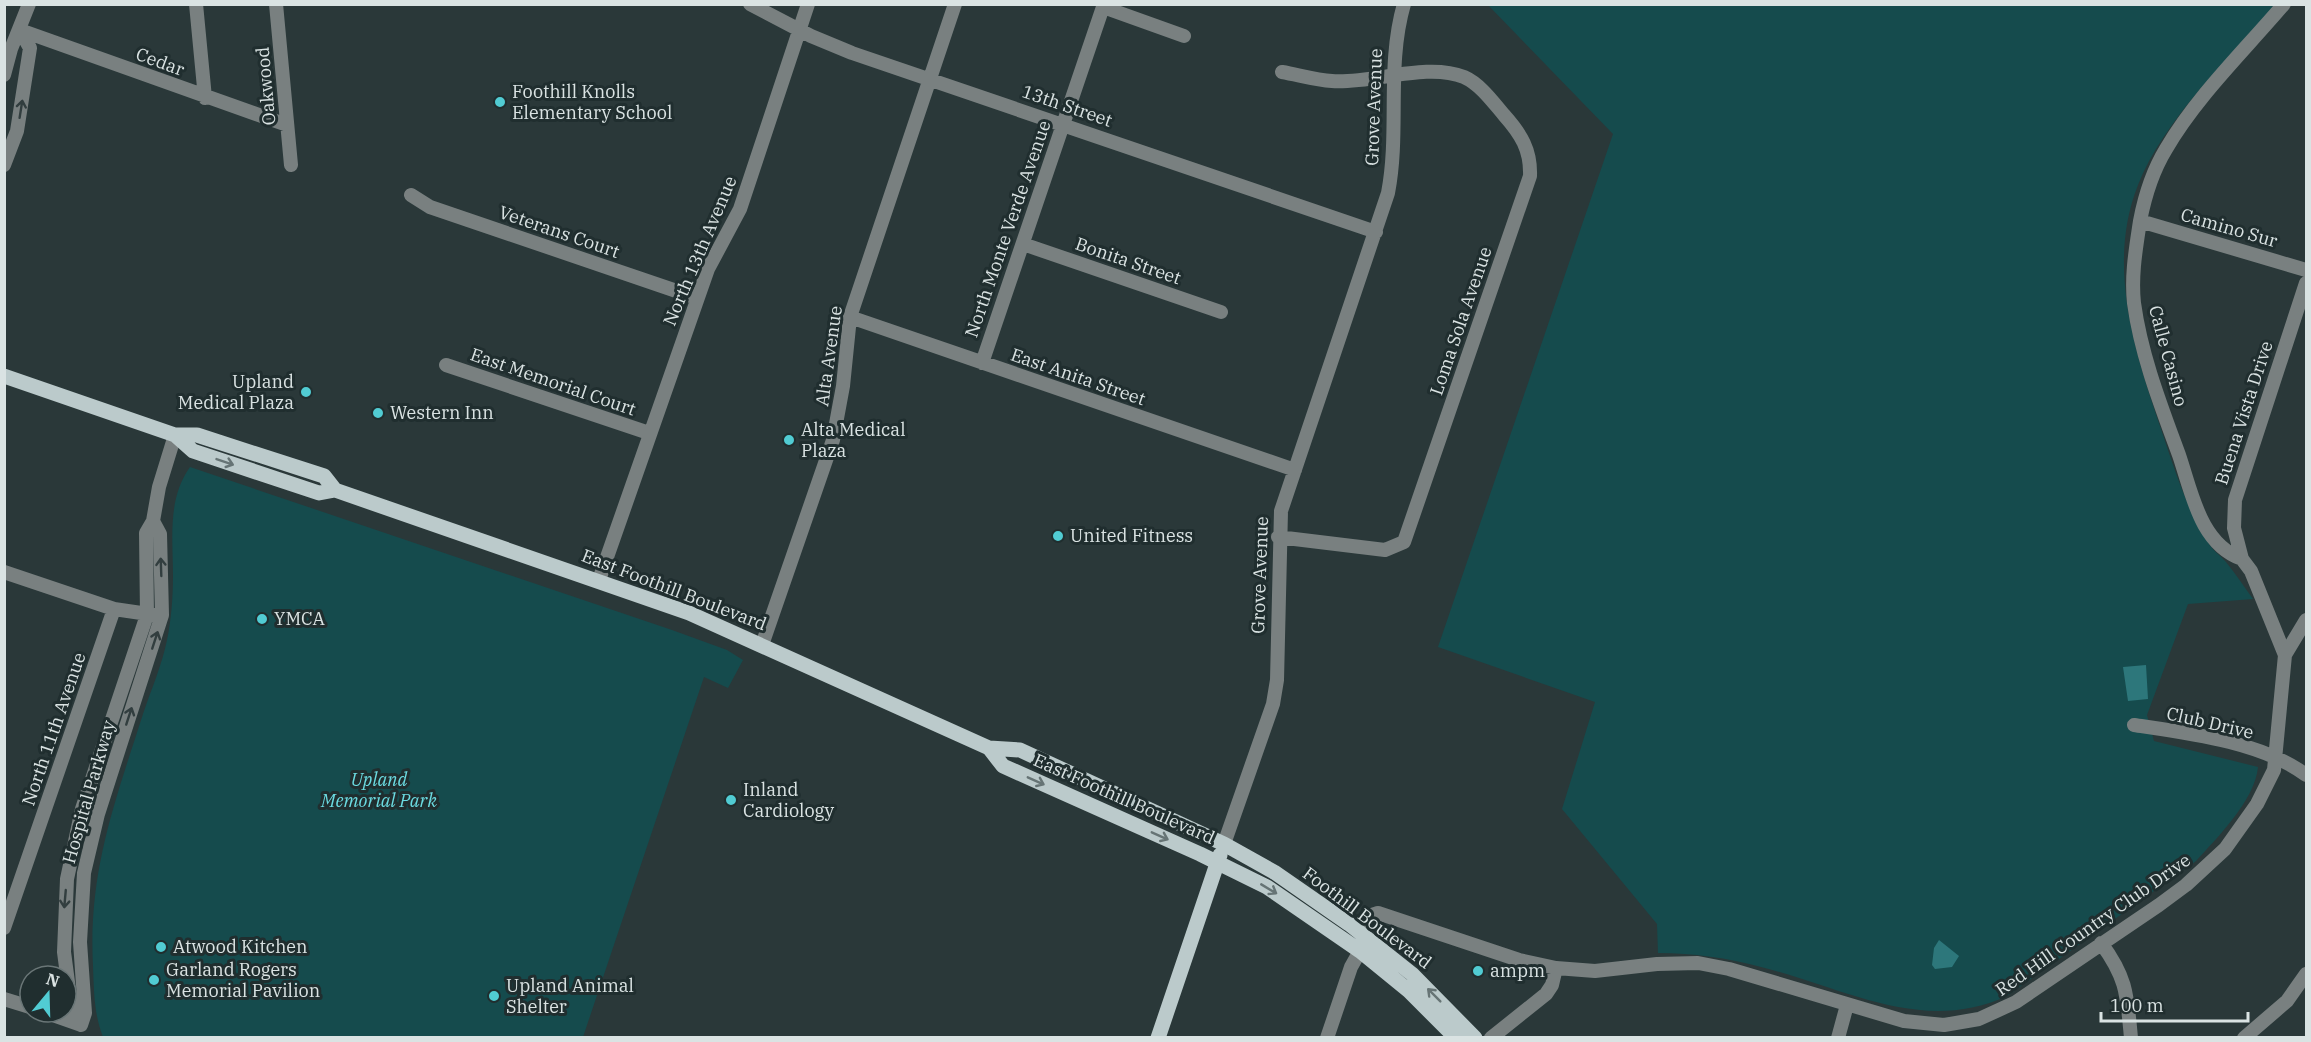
<svg xmlns="http://www.w3.org/2000/svg" width="2311" height="1042" font-family="'IBM Plex Serif',serif">
<style>
.green{fill:#154b4d}
.water{fill:#2d777b}
.lines{fill:none;stroke-linecap:round;stroke-linejoin:round}
.minor{stroke:#798080;stroke-width:14}
.major{stroke:#bbcacb;stroke-width:15}
.oneway{stroke:#323e3f}
.oneway2{stroke:#667475}
.poi-dot{fill:#51ccd3;stroke:#202e2f;stroke-width:2}
.labels{text-anchor:middle;stroke-width:6;stroke-linejoin:round;paint-order:stroke}
.street-label{font-size:18px;fill:#dae3e3;stroke:#202e2f}
.poi-label{font-size:18px;fill:#dae3e3;stroke:#202e2f;text-anchor:start}
.park-label{font-size:18px;font-style:italic;fill:#6bdbe1;stroke:#202e2f}
</style>
<rect width="100%" height="100%" fill="#2a3839"/>
<path class="green" d="M1488,5H2275C2229,59 2164,119 2138,185C2106,266 2135,352 2161,429C2174,468 2186,507 2208,542C2212,550 2220,555 2226,562C2236,574 2244,587 2253,599L2188,604L2147,715L2154,741L2258,767C2255,800 2217,838 2196,861L2007,996C1922,1035 1845,988 1761,967C1727,958 1694,953 1658,953L1657,924L1562,809L1595,702L1438,647L1613,134Z
M190,467L672,630L727,650L743,660L728,688L704,677L583,1037H103C94,1014 94,992 93,966C88,871 115,802 143,714C151,690 162,665 167,640C171,621 173,597 173,577C173,539 167,499 190,467Z"/>
<path class="water" d="M2146,665L2148,699L2128,701L2123,667Z
M1939,940L1959,956L1952,967L1935,969L1932,965L1934,948Z"/>
<g class="lines">
<path class="minor" d="M196,4L205,98
M276,4L291,165
M750,4L811,36L852,53L1376,232
M1103,7L1184,36
M20,30L287,125
M4,75L11,49L29,4
M4,165L17,131L30,48L20,30
M411,195L430,207L697,298
M2140,221L2306,270
M1023,244L1221,312
M850,317L1295,470
M982,363L1104,4
M446,365L649,433
M1278,537L1385,550L1404,542L1530,176C1531,150 1521,134 1504,115C1493,102 1480,84 1464,77C1426,62 1373,84 1332,81C1316,80 1299,75 1282,72
M2242,559C2200,544 2192,493 2179,455C2161,406 2141,355 2134,303C2131,275 2136,248 2140,221C2145,195 2152,172 2166,149C2197,96 2244,51 2284,4
M4,572L114,609L155,615
M599,580L708,269L740,209L808,4
M762,645L833,440L843,386L850,317L955,4
M2285,655L2251,571L2242,559L2234,528L2235,500L2306,283
M2134,725C2188,733 2262,742 2306,775
M1224,844L1273,704L1277,680L1281,511L1388,193C1400,131 1386,66 1404,4
M4,928L114,609
M1358,930L1372,915L1378,913L1519,960L1556,968L1595,971L1657,964L1698,963L1729,969L1904,1021L1944,1025L1979,1019L2016,1002L2159,905L2186,885L2225,849L2257,804L2274,770L2285,655L2306,620
M2101,943C2127,978 2127,995 2131,1038
M4,999L30,1007
M44,1012L81,1025
M81,1025L71,1005L64,952L67,879L82,809L147,615L146,533L153,521L159,487L175,435
M81,1025L85,1013L80,942L84,873L98,814L162,615L160,534L153,521
M1327,1038L1351,967L1360,951
M1491,1038L1546,994L1552,985L1556,968
M1838,1038L1847,1005
M2244,1038L2287,1001L2306,974"/>
<path class="major" d="M4,376L175,435H197L324,476L335,490
M175,435L193,451L319,493L335,490L689,613L989,748L1020,750L1224,844L1274,872L1349,924L1412,974L1475,1038
M989,748L1003,766L1200,854L1267,887L1360,951L1409,991L1456,1038
M1158,1038L1220,855"/>
</g>
<defs><path id="oneway-shaft" d="M-6 0H5M1.5-3L5.5 0L1.5 3" fill="none" stroke-width="1.6" stroke-linecap="round" stroke-linejoin="round" transform="scale(1.5)"/></defs>
<g class="oneway">
<use href="#oneway-shaft" transform="translate(21 109) rotate(-81)"/>
<use href="#oneway-shaft" transform="translate(161 567) rotate(-92)"/>
<use href="#oneway-shaft" transform="translate(155 640) rotate(-72)"/>
<use href="#oneway-shaft" transform="translate(129 716) rotate(-72)"/>
<use href="#oneway-shaft" transform="translate(65 899) rotate(95)"/>
</g>
<g class="oneway2">
<use href="#oneway-shaft" transform="translate(225 462) rotate(19)"/>
<use href="#oneway-shaft" transform="translate(1036 781) rotate(24)"/>
<use href="#oneway-shaft" transform="translate(1160 836) rotate(24)"/>
<use href="#oneway-shaft" transform="translate(1269 889) rotate(31)"/>
<use href="#oneway-shaft" transform="translate(1434 995) rotate(-135)"/>
</g>
<g class="poi-dot">
<circle cx="500" cy="102" r="6"/>
<circle cx="306" cy="392" r="6"/>
<circle cx="378" cy="413" r="6"/>
<circle cx="789" cy="440" r="6"/>
<circle cx="1058" cy="536" r="6"/>
<circle cx="262" cy="619" r="6"/>
<circle cx="731" cy="800" r="6"/>
<circle cx="161" cy="947" r="6"/>
<circle cx="1478" cy="971" r="6"/>
<circle cx="154" cy="980" r="6"/>
<circle cx="494" cy="996" r="6"/>
</g>
<g class="labels">
<g class="street-label">
<text transform="translate(160 62) rotate(20)" y="6">Cedar</text>
<text transform="translate(266 86) rotate(-95)" y="6">Oakwood</text>
<text transform="translate(1067 106) rotate(19)" y="6">13th Street</text>
<text transform="translate(1374 107) rotate(-88)" y="6">Grove Avenue</text>
<text transform="translate(2229 228) rotate(16)" y="6">Camino Sur</text>
<text transform="translate(1008 229) rotate(-71)" y="6">North Monte Verde Avenue</text>
<text transform="translate(559 232) rotate(19)" y="6">Veterans Court</text>
<text transform="translate(700 251) rotate(-67)" y="6">North 13th Avenue</text>
<text transform="translate(1128 261) rotate(19)" y="6">Bonita Street</text>
<text transform="translate(1461 321) rotate(-71)" y="6">Loma Sola Avenue</text>
<text transform="translate(829 356) rotate(-82)" y="6">Alta Avenue</text>
<text transform="translate(2168 356) rotate(75)" y="6">Calle Casino</text>
<text transform="translate(1078 377) rotate(19)" y="6">East Anita Street</text>
<text transform="translate(553 382) rotate(19)" y="6">East Memorial Court</text>
<text transform="translate(2244 413) rotate(-72)" y="6">Buena Vista Drive</text>
<text transform="translate(1260 575) rotate(-88)" y="6">Grove Avenue</text>
<text transform="translate(674 590) rotate(21)" y="6">East Foothill Boulevard</text>
<text transform="translate(2210 723) rotate(13)" y="6">Club Drive</text>
<text transform="translate(54 729) rotate(-71)" y="6">North 11th Avenue</text>
<text transform="translate(89 792) rotate(-74)" y="6">Hospital Parkway</text>
<text transform="translate(1124 799) rotate(24)" y="6">East Foothill Boulevard</text>
<text transform="translate(1367 918) rotate(37)" y="6">Foothill Boulevard</text>
<text transform="translate(2093 925) rotate(-35)" y="6">Red Hill Country Club Drive</text>
</g>
<g class="poi-label">
<text x="512" y="98">Foothill Knolls<tspan x="512" dy="21">Elementary School</tspan></text>
<text x="294" y="388" text-anchor="end">Upland<tspan x="294" dy="21">Medical Plaza</tspan></text>
<text x="390" y="419">Western Inn</text>
<text x="801" y="436">Alta Medical<tspan x="801" dy="21">Plaza</tspan></text>
<text x="1070" y="542">United Fitness</text>
<text x="274" y="625">YMCA</text>
<text x="743" y="796">Inland<tspan x="743" dy="21">Cardiology</tspan></text>
<text x="173" y="953">Atwood Kitchen</text>
<text x="166" y="976">Garland Rogers<tspan x="166" dy="21">Memorial Pavilion</tspan></text>
<text x="1490" y="977">ampm</text>
<text x="506" y="992">Upland Animal<tspan x="506" dy="21">Shelter</tspan></text>
</g>
<g class="park-label">
<text x="379" y="786">Upland<tspan x="379" dy="21">Memorial Park</tspan></text>
</g>
</g>
<rect width="2311" height="1042" fill="none" stroke="#dae3e3" stroke-width="12"/>
<g transform="translate(48 994) rotate(19)"><circle r="28" fill="#202e2f" stroke="#6a7677" stroke-width="1.5"/>
<path d="M0-4.5L10 22L0 15L-10 22Z" fill="#51ccd3"/>
<text y="-9" font-size="16" font-weight="bold" text-anchor="middle" fill="#dae3e3">N</text>
</g>
<path d="M2101 1012v9h147v-9" fill="none" stroke="#dae3e3" stroke-width="3"/>
<text x="2110" y="1012" font-size="18" fill="#dae3e3" stroke="#202e2f" stroke-width="4.5" paint-order="stroke">100 m</text>
</svg>
